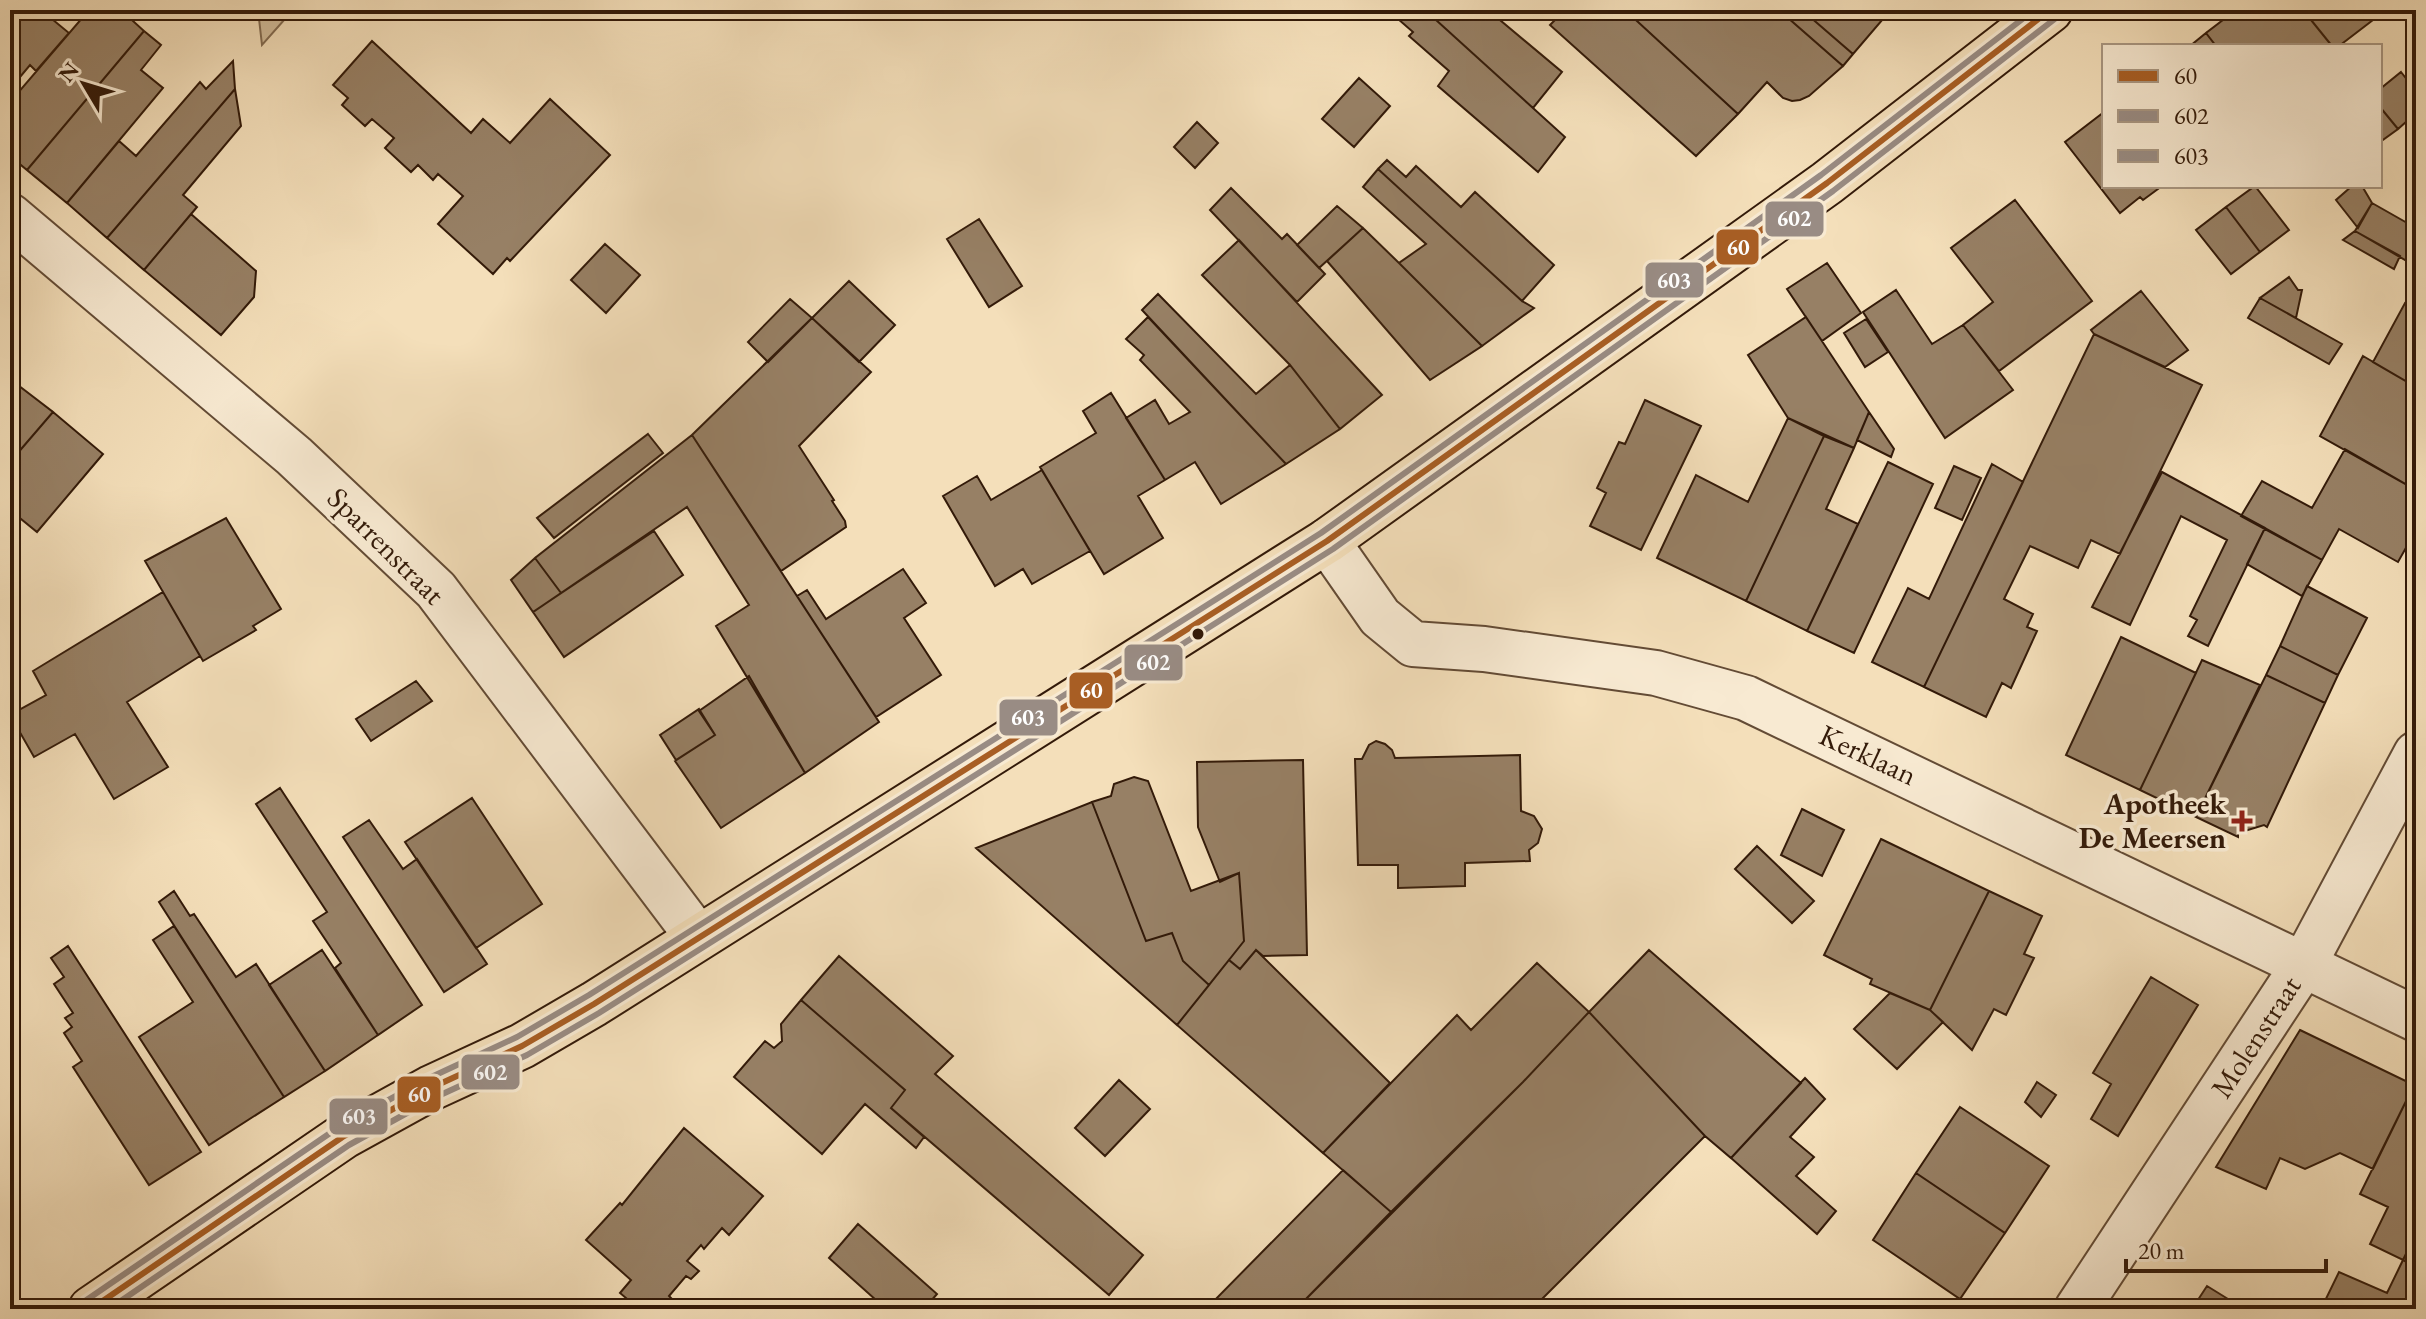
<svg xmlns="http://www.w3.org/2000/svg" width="2426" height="1319" font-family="'EB Garamond',serif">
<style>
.green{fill:#d3be9c;stroke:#836c52;stroke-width:2}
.building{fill:#978065;stroke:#331a09;stroke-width:2}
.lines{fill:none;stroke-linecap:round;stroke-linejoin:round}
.minor-casing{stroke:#634b35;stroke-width:48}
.major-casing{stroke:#331a09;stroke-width:48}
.minor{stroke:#f8ead2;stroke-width:44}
.major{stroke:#f4dfba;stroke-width:44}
.bus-1-casing{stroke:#f8ead2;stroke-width:12}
.bus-2-casing{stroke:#f8ead2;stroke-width:12}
.bus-3-casing{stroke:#f8ead2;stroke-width:12}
.bus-1{stroke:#a85e24;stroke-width:6}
.bus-2{stroke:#998c84;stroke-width:6}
.bus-3{stroke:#998c84;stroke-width:6}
.bus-dot{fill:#331a09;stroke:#f8ead2;stroke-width:3}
.poi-dot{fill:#8f2418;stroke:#f8ead2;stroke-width:3}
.labels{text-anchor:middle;stroke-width:7;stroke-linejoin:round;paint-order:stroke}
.street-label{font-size:30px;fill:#331a09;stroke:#f8ead2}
.poi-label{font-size:30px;font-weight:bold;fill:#331a09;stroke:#f8ead2;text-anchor:end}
.line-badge{stroke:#f8ead2;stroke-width:3}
.badge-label{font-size:22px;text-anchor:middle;font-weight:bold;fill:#fff}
</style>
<rect width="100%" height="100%" fill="#f4dfba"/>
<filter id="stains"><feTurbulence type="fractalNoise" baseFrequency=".0025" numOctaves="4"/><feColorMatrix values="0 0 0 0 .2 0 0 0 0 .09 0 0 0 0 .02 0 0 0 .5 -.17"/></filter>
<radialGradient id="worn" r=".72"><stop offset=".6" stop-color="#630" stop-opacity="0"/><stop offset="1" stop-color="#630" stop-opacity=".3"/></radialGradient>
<path class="green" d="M258,10H293L262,45Z"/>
<path class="building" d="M13,10H41L69,33L36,71L30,65L10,89V13Z
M89,10H121L144,31L27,170L10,156V102Z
M1392,10H1425L1565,137L1538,172L1438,86L1449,71L1409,36L1413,32L1390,12Z
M1425,10H1488L1562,72L1533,108Z
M1549,10H1625L1738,114L1696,156L1550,25L1557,18Z
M1625,10H1779L1843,66L1809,96L1800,100L1792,101L1783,98L1767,82L1738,114Z
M1782,10H1802L1853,54L1843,66L1780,11Z
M1802,10H1886L1889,12L1853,54Z
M2236,10H2303L2332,46H2216L2206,33Z
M2303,10H2386L2339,46H2332Z
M144,31L161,45L141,70L163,88L67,203L27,170Z
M2206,33L2216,46H2190Z
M372,41L471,133L483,119L510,143L550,99L610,155L510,261L507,258L493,274L438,224L463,196L438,174L433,180L418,165L411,172L385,148L394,138L372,119L365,126L342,105L348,98L333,85Z
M233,61L235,89L107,238L67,203L119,141L136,156L200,82L206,89Z
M2401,72L2416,91V113L2398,129L2380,107V89Z
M1359,78L1390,106L1354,147L1322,119Z
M235,89L241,126L183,195L197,207L144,270L107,238Z
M2380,107L2398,129L2380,142Z
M2104,112V186H2162L2143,200L2140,197L2120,213L2065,142Z
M1197,122L1218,143L1195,168L1174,147Z
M1387,160L1406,177L1416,166L1461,207L1475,192L1554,265L1522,301L1378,169Z
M1378,169L1522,301L1534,308L1482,346L1399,263L1426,244L1363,187Z
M2255,186L2289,230L2260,252L2226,207Z
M2352,186H2362L2372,203L2358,228L2336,200Z
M1231,188L1282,239L1287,234L1325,274L1297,302L1210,210Z
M2015,200L2092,301L1999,371L1963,325L1993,302L1951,248Z
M2372,203L2416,228V256L2412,264L2355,231Z
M1337,206L1363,228L1319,268L1297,245Z
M2226,207L2260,252L2231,274L2196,230Z
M191,214L256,271L254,297L221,335L144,270Z
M979,219L1022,286L989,307L947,239Z
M1363,228L1399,263L1482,346L1430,380L1327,261Z
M2355,231L2400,256L2394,269L2343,240Z
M1239,240L1382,395L1340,429L1290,365L1202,275Z
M605,244L640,275L606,313L571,280Z
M1827,263L1861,313L1822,341L1787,289Z
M2289,277L2298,290H2302L2296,318L2260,298Z
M849,281L895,325L859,362L812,318Z
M1896,290L1932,344L1963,325L2013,390L1945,438L1863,312Z
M2141,291L2188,350L2165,367L2094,334L2091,330Z
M1158,294L1256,394L1290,365L1340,429L1286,464L1142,310Z
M2260,298L2342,344L2329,364L2248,318Z
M790,299L812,318L768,362L748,342Z
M2405,303L2416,309V387L2373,362Z
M1148,317L1286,464L1221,504L1195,462L1165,480L1126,418L1155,400L1169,424L1190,412L1140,360L1144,355L1126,339Z
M1806,317L1869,412L1854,448L1788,418L1748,355Z
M812,318L871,372L799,446L834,500L832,501L845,521L846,527L781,571L692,435Z
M1866,319L1888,352L1865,367L1844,333Z
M2094,334L2202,385L2120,554L2091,540L2078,568L2030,546L2004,599L2033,614L2027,627L2037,631L2011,688L2002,683L1986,717L1924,687Z
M2363,356L2416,387V490L2320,436Z
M10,379L53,412L10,462Z
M1111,393L1165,480L1138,496L1163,538L1104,574L1040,467L1096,433L1083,411Z
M1645,400L1701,426L1641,550L1590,526L1606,493L1597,488L1619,442L1625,444Z
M53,412L103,454L37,532L10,510V462Z
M1869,412L1894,449L1891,457L1857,440Z
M1788,418L1824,436L1746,601L1657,558L1696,475L1748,502Z
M648,434L663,453L554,538L537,518Z
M692,435L879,722L805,773L716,626L749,605L687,507L561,593L535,558Z
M1824,436L1854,448L1826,509L1858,524L1807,631L1746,601Z
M2345,449L2416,490V530L2398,562L2339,529L2322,560L2241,516L2262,481L2312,508Z
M1888,462L1933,484L1854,653L1807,631Z
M1992,464L2023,482L1924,687L1872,662L1908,588L1929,599Z
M1954,466L1981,478L1962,520L1935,508Z
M1042,470L1090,551L1032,584L1023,569L995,586L943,496L977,476L991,500Z
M2162,472L2265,528L2208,646L2188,636L2197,620L2190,616L2227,540L2181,516L2130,625L2092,607Z
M226,518L281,609L253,626L256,630L203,661L145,561Z
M2265,528L2322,560L2302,596L2247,564Z
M654,531L683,575L564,657L533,612Z
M535,558L561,593L533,612L511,580Z
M903,569L926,603L904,618L941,675L876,717L797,596L807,590L826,619Z
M2307,586L2367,618L2338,675L2280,646Z
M163,592L200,656L127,702L168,767L114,799L75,734L34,757L10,715L46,695L33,671Z
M2121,637L2196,673L2140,790L2066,755Z
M2280,646L2338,675L2325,703L2266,675Z
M2202,660L2260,685L2196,817L2140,790Z
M2266,675L2325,703L2267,827L2264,825L2238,833V837L2196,817Z
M749,676L805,773L721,828L675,761L715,735L699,711Z
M416,681L432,701L371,741L356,719Z
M699,709L715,735L676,760L660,735Z
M1376,741L1385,744L1392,750L1395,758L1520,755L1521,811L1534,816L1542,829L1538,843L1529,850L1530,861L1465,863V886L1398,888V865H1358L1355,759H1362L1369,745Z
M1303,760L1307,955L1263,956L1256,950L1240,969L1229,960L1244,941L1239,873L1220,882L1198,827L1197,762Z
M1134,777L1148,781L1191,891L1239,873L1244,941L1209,985L1183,961L1172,933L1146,941L1092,802L1111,796L1114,784Z
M280,788L422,1005L378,1035L335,968L341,963L313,921L327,912L256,804Z
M472,798L542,904L476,948L405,842Z
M1092,802L1146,941L1172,933L1183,961L1209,985L1177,1025L976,848Z
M1802,809L1844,830L1822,876L1781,855Z
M369,820L403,869L417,859L487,964L444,992L343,837Z
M1881,839L1989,891L1930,1010L1870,984L1872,979L1824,955Z
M1757,846L1814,901L1792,923L1735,869Z
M174,891L190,916L194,914L236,977L256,964L325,1071L284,1097L159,902Z
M1989,891L2042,916L2024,954L2034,958L2006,1015L1994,1009L1972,1050L1930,1010Z
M174,926L284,1097L209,1145L139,1037L193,1002L153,940Z
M68,946L201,1152L149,1185L73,1067L82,1061L64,1033L72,1027L65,1018L73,1013L54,984L64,977L51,958Z
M322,950L378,1035L325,1071L269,985Z
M1256,950L1390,1083L1323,1153L1177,1025L1229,960L1240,969Z
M1649,950L1801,1083L1731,1158L1705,1136L1589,1012Z
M839,956L953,1056L935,1074L1143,1255L1109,1295L891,1108L905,1090L801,1000Z
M1537,963L1589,1012L1523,1082L1391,1212L1323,1153L1457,1015L1471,1030Z
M2151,977L2198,1005L2118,1136L2091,1119L2111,1084L2093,1073Z
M1890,993L1930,1010L1943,1022L1897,1069L1854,1029Z
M801,1000L905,1090L891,1108L924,1137L916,1148L865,1104L822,1154L734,1077L765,1041L774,1048L782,1041L781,1024Z
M1589,1012L1705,1136L1532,1309H1305L1300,1305L1523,1082Z
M2300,1030L2414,1085L2373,1169L2340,1153L2305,1169L2280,1158L2266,1189L2216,1167Z
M1805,1078L1825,1099L1790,1137L1814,1157L1796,1176L1836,1211L1817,1234L1731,1158Z
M1119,1080L1150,1109L1105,1156L1075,1128Z
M2037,1082L2056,1095L2041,1117L2025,1102Z
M2414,1085L2416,1233L2403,1260L2370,1244L2388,1207L2360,1194Z
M1960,1107L2049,1166L2005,1233L1916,1173Z
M684,1128L763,1196L729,1235L722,1228L704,1249L701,1245L687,1261L699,1271L691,1279L686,1276L669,1296L673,1300L666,1309H639L620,1293L631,1280L586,1240L620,1203L622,1205Z
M1343,1170L1391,1212L1300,1305L1296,1309H1206Z
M1916,1173L2005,1233L1960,1299L1873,1240Z
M858,1224L937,1294L924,1309H886L829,1258Z
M2416,1233V1267L2403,1260Z
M2403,1260L2416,1267V1309H2321L2339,1272L2387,1293Z
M2207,1286L2241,1307L2240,1309H2192Z"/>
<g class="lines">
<defs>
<path id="minor" d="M10,216L294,456L436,590L697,936
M1327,541L1380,617L1413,644L1484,649L1656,673L1746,698L2416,1019
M2077,1309L2303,966L2416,754"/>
<path id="major" d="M91,1309L344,1136L431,1088L522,1046L594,1004L1327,541L1827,183L2050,10"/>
</defs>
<use href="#minor" class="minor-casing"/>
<use href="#major" class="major-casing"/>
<use href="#minor" class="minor"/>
<use href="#major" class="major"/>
<defs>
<path id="bus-1" d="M91,1309L344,1136L431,1088L522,1046L594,1004L1327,541L1827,183L2050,10"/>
<path id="bus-2" d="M109,1309L349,1145L436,1097L527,1055L599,1013L1333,549L1833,191L2056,18"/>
<path id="bus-3" d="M85,1301L339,1127L427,1079L517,1037L589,995L1321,533L1821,175L2034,10"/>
</defs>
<use href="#bus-1" class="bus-1-casing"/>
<use href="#bus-2" class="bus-2-casing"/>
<use href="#bus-3" class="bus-3-casing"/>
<use href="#bus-1" class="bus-1"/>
<use href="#bus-2" class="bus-2"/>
<use href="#bus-3" class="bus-3"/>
</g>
<circle class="bus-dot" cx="1198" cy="634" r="7"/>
<path class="poi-dot" d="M2238 809h8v8h8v8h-8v8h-8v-8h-8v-8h8z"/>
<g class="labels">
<g class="street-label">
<text transform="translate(386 546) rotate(45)" y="10">Sparrenstraat</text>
<text transform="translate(1868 755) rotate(25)" y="10">Kerklaan</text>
<text transform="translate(2256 1037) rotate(-57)" y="10">Molenstraat</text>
</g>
<g class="poi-label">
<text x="2226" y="814">Apotheek<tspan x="2226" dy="34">De Meersen</tspan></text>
</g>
</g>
<g class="line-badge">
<rect x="1764" y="200" width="61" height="38" rx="8" fill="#998c84"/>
<rect x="1715" y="228" width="45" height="38" rx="8" fill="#a85e24"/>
<rect x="1644" y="261" width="61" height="38" rx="8" fill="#998c84"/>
<rect x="1123" y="643" width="61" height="39" rx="8" fill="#998c84"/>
<rect x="1068" y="671" width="46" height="39" rx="8" fill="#a85e24"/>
<rect x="998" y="698" width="61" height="39" rx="8" fill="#998c84"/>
<rect x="460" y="1053" width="61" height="38" rx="8" fill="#998c84"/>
<rect x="396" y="1075" width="46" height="39" rx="8" fill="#a85e24"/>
<rect x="328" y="1097" width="61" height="39" rx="8" fill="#998c84"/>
</g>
<g class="badge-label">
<text x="1794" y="226">602</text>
<text x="1738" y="255">60</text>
<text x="1674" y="288">603</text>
<text x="1153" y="670">602</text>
<text x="1091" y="698">60</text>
<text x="1028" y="725">603</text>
<text x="490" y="1080">602</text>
<text x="419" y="1102">60</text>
<text x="359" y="1124">603</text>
</g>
<rect width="2426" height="1319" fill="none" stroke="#f4dfba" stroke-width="40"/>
<rect x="12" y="12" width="2402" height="1295" fill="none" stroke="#331a09" stroke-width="4"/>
<rect x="20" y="20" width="2386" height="1279" fill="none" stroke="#331a09" stroke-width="2"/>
<rect x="2102" y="44" width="280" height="144" fill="#f8ead2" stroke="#a99782" stroke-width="2"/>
<rect x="2118" y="70" width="40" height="12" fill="#a85e24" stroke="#a99782" stroke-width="2"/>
<text x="2174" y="84" font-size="24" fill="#331a09">60</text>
<rect x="2118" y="110" width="40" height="12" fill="#998c84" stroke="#a99782" stroke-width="2"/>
<text x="2174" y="124" font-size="24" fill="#331a09">602</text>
<rect x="2118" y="150" width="40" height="12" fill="#998c84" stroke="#a99782" stroke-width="2"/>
<text x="2174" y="164" font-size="24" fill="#331a09">603</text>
<g transform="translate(84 84) rotate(308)" stroke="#f8ead2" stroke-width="6" paint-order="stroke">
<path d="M0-6L14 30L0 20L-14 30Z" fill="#331a09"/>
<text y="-12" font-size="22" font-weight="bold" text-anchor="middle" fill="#331a09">N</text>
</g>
<path d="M2126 1259v12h200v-12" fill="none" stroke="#331a09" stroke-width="4"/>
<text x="2138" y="1259" font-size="24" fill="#331a09" stroke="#f8ead2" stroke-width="6" paint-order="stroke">20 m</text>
<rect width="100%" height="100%" filter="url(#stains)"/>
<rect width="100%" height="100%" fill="url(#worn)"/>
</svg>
